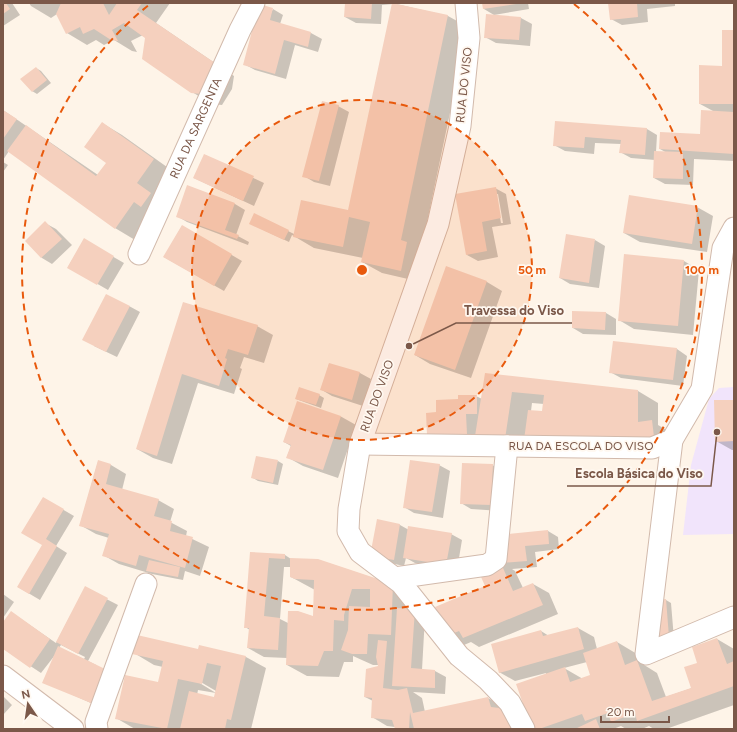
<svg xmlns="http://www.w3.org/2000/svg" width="737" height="732" font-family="Figtree,sans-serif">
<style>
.education{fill:#f1e4fb}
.shadow{fill:#0003;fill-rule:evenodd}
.building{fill:#f5d0be}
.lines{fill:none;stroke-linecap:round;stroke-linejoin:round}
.minor-casing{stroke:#d2baac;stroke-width:23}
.minor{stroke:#fff;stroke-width:21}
.ring{fill:none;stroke:#e8590c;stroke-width:2;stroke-dasharray:7 5}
.labels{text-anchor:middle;stroke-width:3.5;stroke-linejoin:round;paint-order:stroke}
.street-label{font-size:12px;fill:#7b5849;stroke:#fff8f0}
.centre{fill:#e8590c;stroke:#fff8f0;stroke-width:2}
.ring-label{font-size:12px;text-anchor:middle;font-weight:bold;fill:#e8590c;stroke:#fff8f0;stroke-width:3.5;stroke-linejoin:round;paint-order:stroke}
.leader{fill:none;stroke:#7b5849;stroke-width:1.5}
.callout-dot{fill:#7b5849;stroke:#fff8f0;stroke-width:1.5}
.callout-label{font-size:13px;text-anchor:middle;font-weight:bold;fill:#7b5849;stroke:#fff8f0;stroke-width:3.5;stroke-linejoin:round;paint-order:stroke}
</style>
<rect width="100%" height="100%" fill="#fef4e8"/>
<path class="education" d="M734,387V534L683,535L691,465L709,399L719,388Z"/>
<path class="shadow" d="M3,3H12L20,15L3,26Z
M29,3H115L118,4L119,3H170L156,23L234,76L232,89L222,105L212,104L192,92L143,35L131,41L137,52L132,51L114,40L104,45L96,40L87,45L67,33L57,14L51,18L31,6Z
M346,3H392L448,16L468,27L421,251V282L382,273L362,262L363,258L314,248L292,235L289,242L255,226L288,231L294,234L349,212L393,4L382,5L381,24L356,23L345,17Z
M483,3H528L529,9L494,15L484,9Z
M609,3H675V6L647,9L648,22L622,25L611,19Z
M273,9L283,15L280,24L311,33L322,39L318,52L295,45L286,79L255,70L244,64Z
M487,15L521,18L532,24L530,46L496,43L485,37Z
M734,31V161L694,159L693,185L665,184L654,178L655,160L631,158L620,152L621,144L595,143L594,154L565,151L554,145L556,122L647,129L657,135L656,152L667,153L660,149L701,136L713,111L700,104L723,67Z
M36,68L41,71L51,83L37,94L32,91Z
M338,106L349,112L330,186L314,182L304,176Z
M3,110L98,175L107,163L102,123L122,135L174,172L135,240L115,228L9,151L3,160Z
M205,155L264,183L254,206L194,178Z
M3,162L8,165L3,172Z
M188,187L235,204L245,210L236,235L249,242L248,245L187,222L177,216Z
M495,188L506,194L511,224L492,227L498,257L478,261L467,255ZM496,194H498L503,223H501Z
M697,207L713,216L707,252L640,242L624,233Z
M45,223L56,229L72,245L52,264L42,258L26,241Z
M182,226L242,261L224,291L164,257Z
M84,240L124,263L108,290L68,267Z
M595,240L605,246L599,288L570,284L560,278Z
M684,261L699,270L693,335L634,329L619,320Z
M446,268L487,282L502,291L471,378L430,364L415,355Z
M184,303L257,326L273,335L264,363L244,357L240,368L242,369L234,394L198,383L172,464L153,458L137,449Z
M129,306L140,312L117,357L94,346Z
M606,313L616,319V335L583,334L573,328Z
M677,349L687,356L683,386L621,378L610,372Z
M329,364L360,373L371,379L363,406L332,396L322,390Z
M486,374L638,391L658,403V425L672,433L674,448L438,440L437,413L459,400L476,396L482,399ZM532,403L544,404L543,412L531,411Z
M319,395L324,398L321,408L296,399Z
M734,401V450H732L716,441Z
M340,416L356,425L338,478L303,466L287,457L291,446L284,442Z
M278,461L283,464L278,485L258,481L253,478Z
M98,462L111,465L126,474L122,490L158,500L174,509L170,522L187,531L186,536L209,547L200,576L185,571L183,580L152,574L119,564L103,555L109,538L96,534L80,525Z
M439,465L450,471L443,518L414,513L404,507Z
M492,465L503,471L501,511L471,509L461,503Z
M43,498L74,516L56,546L67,553L40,600L18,587L44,545Z
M378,521L400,525L409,530L451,534L462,540L457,570L415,563L406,558L404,566L381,561Z
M548,531L558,537L559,549L535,552L537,567L512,569L515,571L523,588L533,584L549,593L558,614L479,647L471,642L464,645L448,636L486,586L500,536Z
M251,553L285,555L291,559L392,584L425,616L422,670L435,671L446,677L445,694L413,692L422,698L425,712L488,698L504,707L526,729H396L395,727L387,726L372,717L373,701L365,697L383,665H373L353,656V662H344L339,677L307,676L287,665V658L264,657L248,648L250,630L245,627ZM284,567H291V577L315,590L314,618L288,623L280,619Z
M85,588L118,605L88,661L96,665L102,708L44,682L55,655L41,673L3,648V624L21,619L56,643ZM61,645L85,657L84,659L59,648Z
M3,594L14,602L3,618Z
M666,600L671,603L674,639L664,640Z
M578,628L594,637L597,649L617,642L637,654L641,663L657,673L666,697L692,688L699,663L717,639L734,649V705L666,729H654L649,726L642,729H626L621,726L613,729H533L546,673L515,681L499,672L541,631L549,636ZM587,662L592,676L583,679L564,668Z
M198,650L246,657L266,668L251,729H135L116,718L159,683L163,667L154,665L134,653ZM199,681L216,691V693L198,682ZM198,690L216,693L214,698L197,695Z
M3,696L12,705L3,715Z"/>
<path class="building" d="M3,3H6L10,9L3,14Z
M61,3H103L109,15L117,3H142L137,10L215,63L201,94L191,93L142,59L145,38L124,23L112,30L118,41L111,40L94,29L83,34L80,27L66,34L56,14Z
M345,3H372L371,19L344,17Z
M392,3L448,15L401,240L407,242L401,271L361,262L370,222L349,217L343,247L293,237L301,200L348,210Z
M482,3H516V4L483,9Z
M608,3H637L638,17L610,20Z
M259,4L273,8L270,20L311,32L308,47L284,40L275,74L243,65Z
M486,14L521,17L519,40L484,38Z
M722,30H734V104H699V65L722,66Z
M36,67L47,80L32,92L20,79Z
M322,101L339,105L319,181L302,177Z
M3,110L17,119L3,139Z
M701,110L734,112V154L659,149L660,132L700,134Z
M555,121L647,128L645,155L619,153L621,140L585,137L584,148L553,146Z
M102,122L154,159L137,183L151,193L141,207L134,202L115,229L7,151L26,125L96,176L106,163L84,147Z
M654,151L683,152V179L653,178Z
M204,154L254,176L243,201L193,178Z
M187,185L235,203L225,230L239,235L237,239L176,217Z
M496,187L501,218L482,222L487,251L466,255L455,194Z
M629,195L698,206L692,244L623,233Z
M254,213L289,230L284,240L249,224Z
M45,221L62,239L41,258L25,241Z
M182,225L232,254L214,286L163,257Z
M566,234L595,239L589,283L559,278Z
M84,238L114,256L97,285L67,268Z
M624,254L684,260L678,326L618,321Z
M446,266L487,281L455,370L414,355Z
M106,294L130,306L106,352L82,340Z
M183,302L258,325L248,355L228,349L225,358L227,359L219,386L182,374L157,456L136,449Z
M572,311L606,312L605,330L572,328Z
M613,341L677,348L673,380L609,373Z
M329,363L360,372L352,400L320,390Z
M485,373L638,390V422L652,420L654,437L622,442L524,440L528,410L542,411L544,395L512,392L505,439L475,436Z
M299,387L320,394L316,405L295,399Z
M458,395H477V414H466L467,434L427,435L426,413L436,412V400L458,399Z
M714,400H734V441L715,442Z
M297,401L341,416L323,470L286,458L291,445L283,442Z
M256,456L278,460L273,483L251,478Z
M98,460L111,464L106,484L159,499L154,516L172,521L170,531L193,537L185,568L139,555L136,566L102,556L109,534L79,526Z
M410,460L440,464L432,512L403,508Z
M462,463L493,464L491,505L460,504Z
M43,497L64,509L46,539L57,546L29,594L17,587L42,545L21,533Z
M377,519L400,524L394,560L370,556Z
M408,526L452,533L446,565L403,558Z
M548,530L549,544L525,546L527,561L502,563L499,535Z
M250,552L285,554V559L269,558L264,616L280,618L278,650L247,648L249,628H244Z
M290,558L318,559L393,584L391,635L368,634L367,654H352L341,650L348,630L349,606L370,607V589H352L344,615V621L334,620L333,651H324L318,666L286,665L288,611H298L313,616L314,580L295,579L290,577Z
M149,560L180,567L178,577L146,571Z
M500,561L513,591L533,583L543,605L463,638L459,631L447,636L435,607L485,586L478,570Z
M85,586L108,598L78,654L56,642Z
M666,599L669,637L658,638L655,600Z
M397,608L415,609L411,668L435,670V688L392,686Z
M11,611L50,639L30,668L3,649V622Z
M578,627L584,649L499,673L491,644L541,630L543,636Z
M137,635L198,649L199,645L246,656L231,720L227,719L225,729H180L189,691L214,697L221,666L207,663L202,684L178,679L167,729L115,719L125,675L158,682L163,661L132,654Z
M717,638L727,664L734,661V686L637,721L635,713L611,722L608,713L585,721L582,714L539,729H532L516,684L565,667L570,682L590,675L583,653L617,641L625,665L637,660L652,701L691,688L684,667L697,663L692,647Z
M378,640L387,641L383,688L398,690L407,688L413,713L488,697L491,707L508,709L513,729H414L410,712L409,729H395L392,720L371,718L372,698L364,697L366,669L378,666L376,657Z
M58,646L105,669L91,703L42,683Z
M596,719L600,729H575Z"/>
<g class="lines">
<defs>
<g id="minor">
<path d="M466,3L469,38L460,126L438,224L360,444L349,509L348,531L360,552L401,583L459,656L488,680L510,703L524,729"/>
<path id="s1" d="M139,254L240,30L254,3"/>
<path d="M672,440L646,654L734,617"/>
<path d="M360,444L652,448L672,440L702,389L723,248L734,228"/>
<path d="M395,578L487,565L496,559L507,446"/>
<path d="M3,676L73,729"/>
<path d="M97,729L96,722L146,584"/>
</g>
</defs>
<use href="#minor" class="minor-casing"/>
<use href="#minor" class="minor"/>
</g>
<circle cx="362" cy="270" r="170" fill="#e8590c" fill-opacity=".12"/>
<g class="ring">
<circle cx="362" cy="270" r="170"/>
<path d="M574 4A340 340 0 1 1 150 4"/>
</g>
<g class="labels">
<g class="street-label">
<text transform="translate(464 85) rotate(-84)" y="4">RUA DO VISO</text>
<text dy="4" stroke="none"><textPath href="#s1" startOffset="138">RUA DA SARGENTA</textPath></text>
<text transform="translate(377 396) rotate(-70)" y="4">RUA DO VISO</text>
<text x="581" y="450">RUA DA ESCOLA DO VISO</text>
</g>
</g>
<circle cx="362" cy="270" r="6" class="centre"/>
<g class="ring-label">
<text x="532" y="274">50 m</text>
<text x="702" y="274">100 m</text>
</g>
<path class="leader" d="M409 346L456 323H572M717 432L711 486H567"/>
<g class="callout-dot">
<circle cx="409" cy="346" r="4"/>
<circle cx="717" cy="432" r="4"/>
</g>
<g class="callout-label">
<text x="514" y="315">Travessa do Viso</text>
<text x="639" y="478">Escola Básica do Viso</text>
</g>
<rect width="737" height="732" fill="none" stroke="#7b5849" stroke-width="8"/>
<g transform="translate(28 704) rotate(347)" stroke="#fff8f0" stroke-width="3" paint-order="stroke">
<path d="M0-3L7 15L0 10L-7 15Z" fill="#7b5849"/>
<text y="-6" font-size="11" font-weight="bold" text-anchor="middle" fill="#7b5849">N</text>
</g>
<path d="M601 716v6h68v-6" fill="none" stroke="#7b5849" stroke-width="2"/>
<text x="607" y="716" font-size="12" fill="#7b5849" stroke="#fff8f0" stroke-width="3" paint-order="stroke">20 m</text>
</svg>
